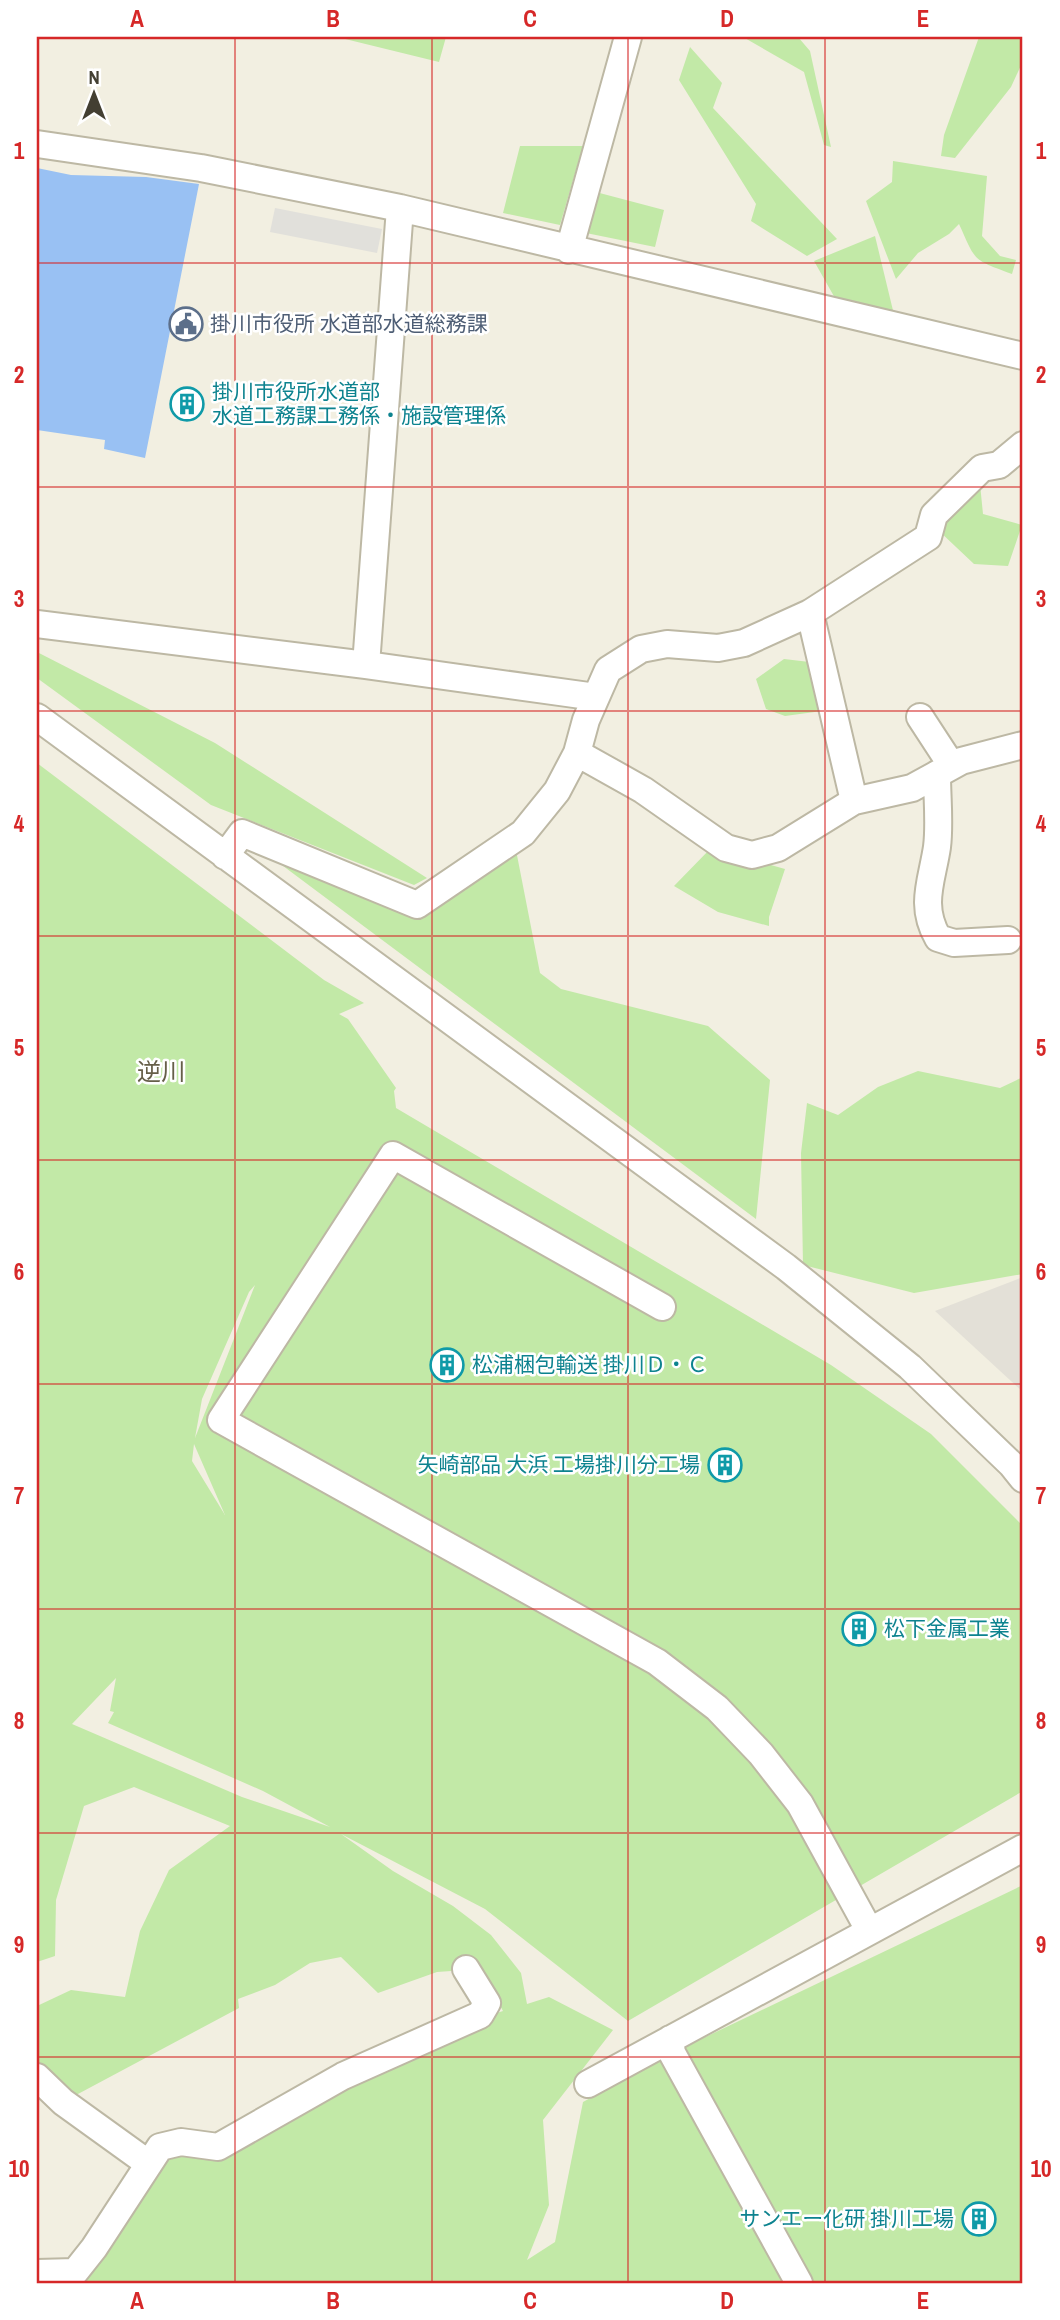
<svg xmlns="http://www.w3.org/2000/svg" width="1060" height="2320" font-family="'Archivo Narrow','Noto Sans JP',sans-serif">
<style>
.industrial{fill:#e3e0d7}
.green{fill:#c2e9a7;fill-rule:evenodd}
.parking{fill:#e1e0db}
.water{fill:#99c1f3}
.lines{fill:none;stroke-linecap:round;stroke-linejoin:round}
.minor-casing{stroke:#bdb8a4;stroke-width:30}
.minor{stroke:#fff;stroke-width:26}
.grid{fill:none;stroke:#d62828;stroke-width:2;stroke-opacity:0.55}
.labels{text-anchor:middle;stroke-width:5;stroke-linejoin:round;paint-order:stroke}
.service-label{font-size:21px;fill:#4e5e75;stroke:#fff;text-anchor:start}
.culture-label{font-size:21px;fill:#0d838f;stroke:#fff;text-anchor:start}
.quarter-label{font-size:24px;fill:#665f49;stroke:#fff}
.neatline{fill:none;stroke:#d62828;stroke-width:2.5}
.grid-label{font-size:23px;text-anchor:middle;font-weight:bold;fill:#d62828}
</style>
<rect width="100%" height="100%" fill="#f2efe1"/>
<path class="industrial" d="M1023,1277V1392L935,1311Z"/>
<path class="green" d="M337,37H446L439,62Z
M743,37H798L810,51L831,147L824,145L804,72Z
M979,37H1023V61L1011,87L955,158L941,156L944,135Z
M690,47L722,83L713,108L837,239L807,256L751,221L756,204L679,80Z
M520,146H583L560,225L503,213Z
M893,161L987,176L982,236L1000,256L1016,260L1012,274C971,259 976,261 959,224L949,234L918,253L896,279L866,201L892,182Z
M592,191L664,210L655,247L586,233Z
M875,236L897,327L844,314L814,261Z
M980,484L983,514L1022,525L1008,566L974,564L938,530Z
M37,652L215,743L427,878L414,885L211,805L37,678Z
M784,659L818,663L822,711L785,716L766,709L756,679Z
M37,763L324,980L364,1003L339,1014L348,1019L396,1088L394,1091L396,1108L831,1365L931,1434L1023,1526V1791L628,2021L485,1909L341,1834L393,1871L453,1906L491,1935L521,1973L527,2004L549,1997L613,2030L543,2120L549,2205L527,2260L555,2242L583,2102L672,2053L1023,1885V2283H37L75,2272L166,2136L219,2147L456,2026L503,2011L480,1969L437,1972L378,1993L341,1957L310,1963L275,1985L238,1999L239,2008L63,2102L37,2076V2006L71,1990L125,1997L140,1931L169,1870L230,1826L134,1787L84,1806L56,1900L55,1956L37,1962ZM255,1285L195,1438L202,1399L249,1292ZM194,1444L225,1515L192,1461ZM116,1678L110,1711L114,1712L108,1723L263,1791L330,1827L242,1797L72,1724Z
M255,845L420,910L515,845L540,973L561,989L708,1026L770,1080L756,1219Z
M711,848L785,869L769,917V926L718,912L674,886Z
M918,1071L1000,1088L1023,1077V1274L914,1293L803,1265L801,1153L807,1103L838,1115L878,1087Z"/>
<path class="parking" d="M275,208L382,229L377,253L270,232Z"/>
<path class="water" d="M37,168L71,175L146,177L199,184L145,458L104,449L105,440L37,430Z"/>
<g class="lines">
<defs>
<path id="minor" d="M37,144L201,168L400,208L1023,356
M569,250L628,37
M810,613L854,801
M37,624L366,665L596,697
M366,665L400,208
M37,717L786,1267L910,1367L1011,1464L1023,1479
M920,717L952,766
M577,753L643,790L726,848L752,855L778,848L854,801L912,788L961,761L1023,745
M937,774C937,798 940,824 937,847C932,881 919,905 938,938L954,943L1008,940
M225,856L242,833L417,905L523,833L557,791L577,753L586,720L608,670L641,649L667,644L718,648L744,643L810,613L928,537L934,515L982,468L999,465L1023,445
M662,1307L393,1155L221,1420L657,1662L717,1708L761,1754L800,1804L869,1930
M670,2039L672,2053L799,2283
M37,2077L63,2102L149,2164
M588,2084L1023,1848
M37,2273L75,2272L94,2248L160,2147L181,2142L218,2147L343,2076L480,2015L487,2003L466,1969"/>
</defs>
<use href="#minor" class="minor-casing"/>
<use href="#minor" class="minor"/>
</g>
<path class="grid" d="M235,37V2283M432,37V2283M628,37V2283M825,37V2283M37,263H1023M37,487H1023M37,711H1023M37,936H1023M37,1160H1023M37,1384H1023M37,1609H1023M37,1833H1023M37,2057H1023"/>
<defs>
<symbol id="civic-ring" viewBox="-11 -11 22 22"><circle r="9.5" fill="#fff" stroke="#5c6f8a" stroke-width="1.5"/><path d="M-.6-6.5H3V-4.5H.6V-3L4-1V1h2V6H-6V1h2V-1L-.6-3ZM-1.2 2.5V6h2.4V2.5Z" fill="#5c6f8a"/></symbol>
<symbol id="building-ring" viewBox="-11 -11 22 22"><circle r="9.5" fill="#fff" stroke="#0f9aa8" stroke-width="1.5"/><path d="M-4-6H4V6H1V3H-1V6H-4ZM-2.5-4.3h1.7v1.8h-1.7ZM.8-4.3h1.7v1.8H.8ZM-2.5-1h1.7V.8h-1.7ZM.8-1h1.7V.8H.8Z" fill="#0f9aa8"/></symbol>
</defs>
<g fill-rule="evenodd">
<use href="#civic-ring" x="167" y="305" width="38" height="38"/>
<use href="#building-ring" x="168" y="385" width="38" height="38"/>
<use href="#building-ring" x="428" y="1346" width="38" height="38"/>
<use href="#building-ring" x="706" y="1446" width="38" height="38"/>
<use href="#building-ring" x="840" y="1610" width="38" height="38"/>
<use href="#building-ring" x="960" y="2200" width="38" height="38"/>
</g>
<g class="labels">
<g class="service-label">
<text x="210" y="331">掛川市役所 水道部水道総務課</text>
</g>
<g class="culture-label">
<text x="212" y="399">掛川市役所水道部<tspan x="212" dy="24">水道工務課工務係・施設管理係</tspan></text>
<text x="472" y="1372">松浦梱包輸送 掛川Ｄ・Ｃ</text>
<text x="700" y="1472" text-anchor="end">矢崎部品 大浜 工場掛川分工場</text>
<text x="884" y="1636">松下金属工業</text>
<text x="954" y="2226" text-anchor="end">サンエー化研 掛川工場</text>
</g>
<g class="quarter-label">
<text x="161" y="1080">逆川</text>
</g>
</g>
<rect width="1060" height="2320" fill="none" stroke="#ffffff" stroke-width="77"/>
<g transform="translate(94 94)" stroke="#ffffff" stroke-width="5" paint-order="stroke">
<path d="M0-5L12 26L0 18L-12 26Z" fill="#433f32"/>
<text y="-10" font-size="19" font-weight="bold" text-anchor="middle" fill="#433f32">N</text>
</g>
<rect x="38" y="38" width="983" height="2244" class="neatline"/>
<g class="grid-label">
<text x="137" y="27">A</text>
<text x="333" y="27">B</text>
<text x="530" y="27">C</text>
<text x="727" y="27">D</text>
<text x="923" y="27">E</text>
<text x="19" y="159">1</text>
<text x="1041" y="159">1</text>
<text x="19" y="383">2</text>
<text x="1041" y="383">2</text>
<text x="19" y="607">3</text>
<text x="1041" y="607">3</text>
<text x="19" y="832">4</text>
<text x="1041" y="832">4</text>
<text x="19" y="1056">5</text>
<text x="1041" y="1056">5</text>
<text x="19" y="1280">6</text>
<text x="1041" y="1280">6</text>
<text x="19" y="1504">7</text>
<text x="1041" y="1504">7</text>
<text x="19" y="1729">8</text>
<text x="1041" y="1729">8</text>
<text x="19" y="1953">9</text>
<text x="1041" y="1953">9</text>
<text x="19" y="2177">10</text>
<text x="1041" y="2177">10</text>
<text x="137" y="2309">A</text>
<text x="333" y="2309">B</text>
<text x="530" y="2309">C</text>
<text x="727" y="2309">D</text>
<text x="923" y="2309">E</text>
</g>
</svg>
